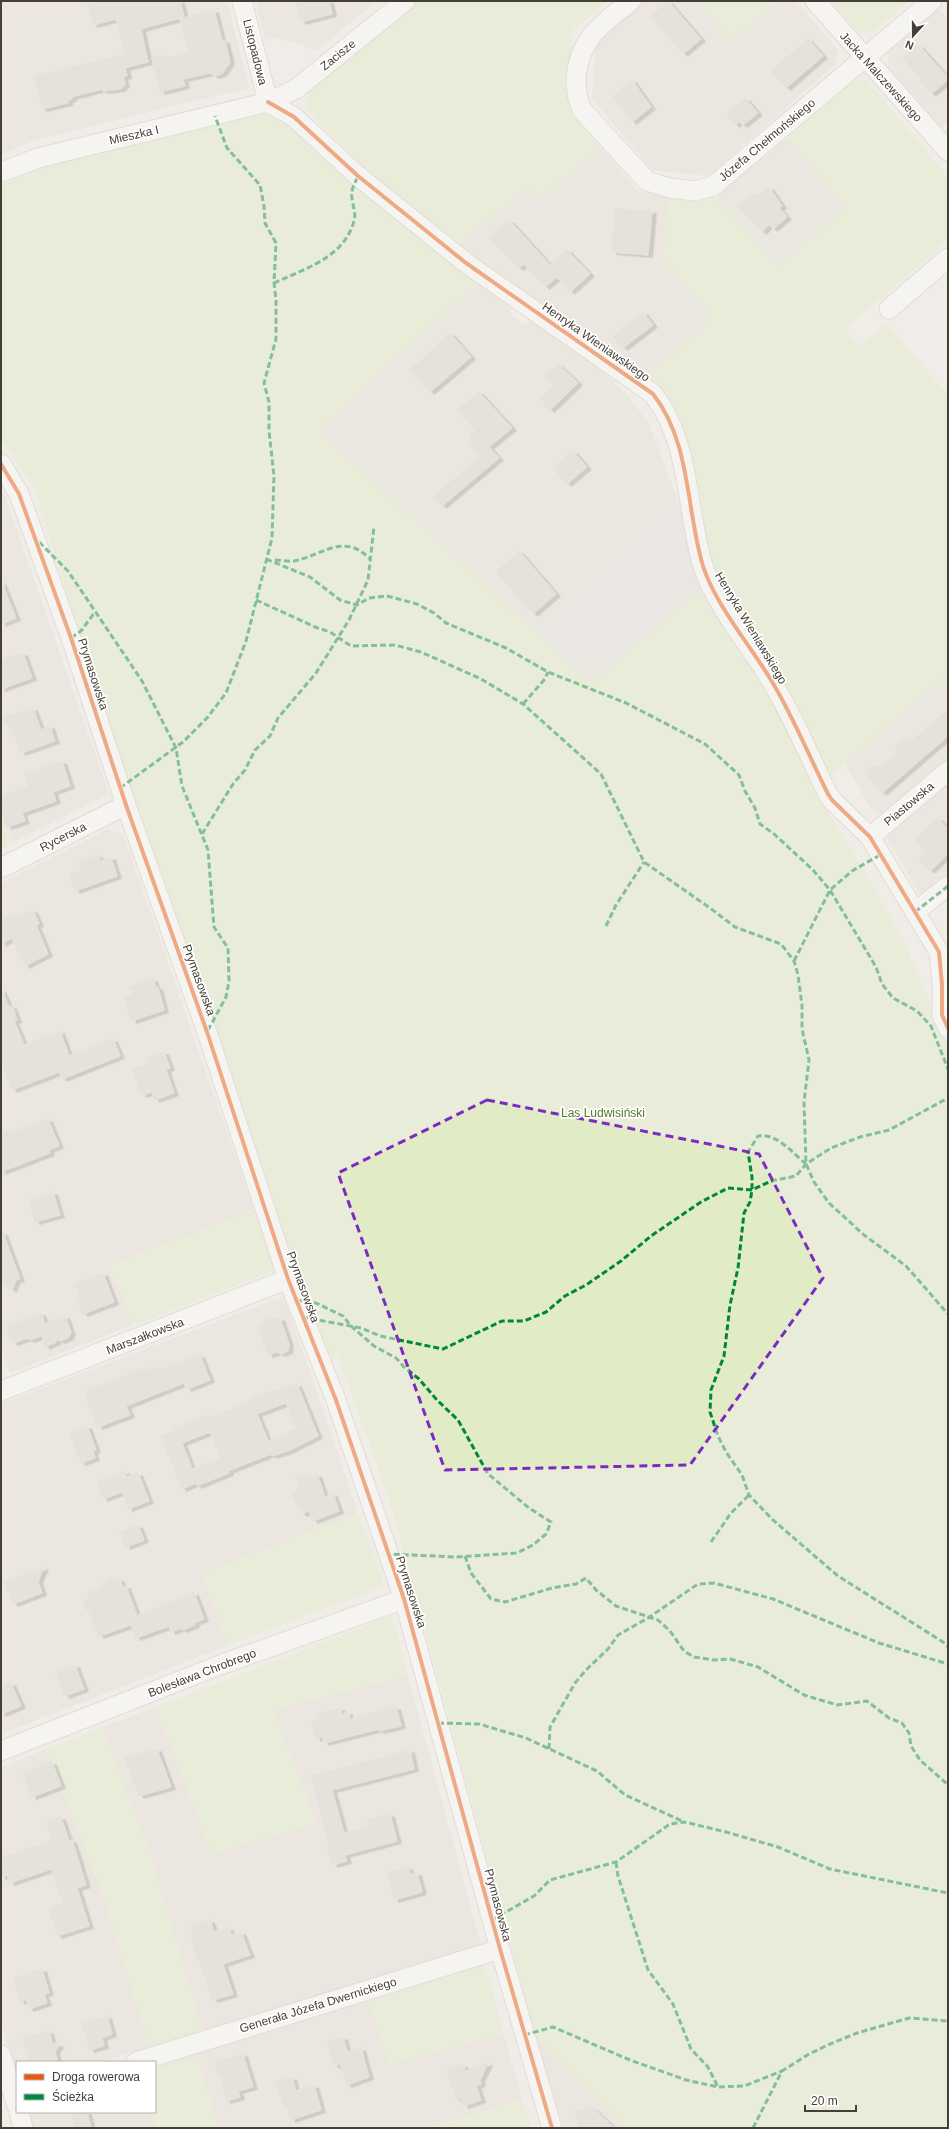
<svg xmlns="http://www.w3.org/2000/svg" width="949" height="2129" font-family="Helvetica,sans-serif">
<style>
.residential{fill:#e5ded5}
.industrial{fill:#e3ded9}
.green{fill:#e1ebc6}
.building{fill:#d8d4cf;stroke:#d8d4ce;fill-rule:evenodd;filter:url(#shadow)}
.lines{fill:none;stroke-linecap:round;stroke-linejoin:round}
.street-casing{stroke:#ccc9c4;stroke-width:21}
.street{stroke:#fdfcfc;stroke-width:19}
.quiet{stroke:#00873e;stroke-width:3;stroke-dasharray:6 3;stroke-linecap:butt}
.cycleway-casing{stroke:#fff;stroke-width:6}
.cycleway{stroke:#e8590c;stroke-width:4}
.marked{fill:none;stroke:#7b2cbf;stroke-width:3;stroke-dasharray:8 5;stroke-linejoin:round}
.labels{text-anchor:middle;stroke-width:3.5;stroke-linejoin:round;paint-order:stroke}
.street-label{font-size:12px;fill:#463d34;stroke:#fff}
.park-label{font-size:12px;fill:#4e7b25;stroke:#fff}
</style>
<defs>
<filter id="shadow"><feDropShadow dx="4.5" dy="2.5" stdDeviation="0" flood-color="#0004"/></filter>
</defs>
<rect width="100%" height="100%" fill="#f0ede8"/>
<path class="residential" d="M1,1H227L249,88L38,139L1,154Z
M256,1H377L317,51L277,37L265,40Z
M644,1H697L731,41L778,1H796L838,50L836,64L708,176L653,170L592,99L596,42Z
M937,7L948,19V121L941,128L888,68L887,51Z
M787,138L846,207L779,266L716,197Z
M600,147L639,192L668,194L664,261L713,319L644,379L573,326L459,246L527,186L540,199Z
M479,281L511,309L510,313L525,326L532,320L541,328L547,326L611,379L629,397L649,424L678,500L533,629L319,431Z
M1,490L6,499L109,794L14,842L1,817Z
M948,675V761L884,815L874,813L844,763Z
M948,783V875L925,895L918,892L886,836Z
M108,829L123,834L254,1210L110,1265L133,1325L10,1373L1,1348V883Z
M284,1296L358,1513L201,1574L228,1645L1,1734V1404Z
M408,1675L481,1945L203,2031L155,1873L157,1872L102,1728L156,1707L212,1854L316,1823L273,1710Z
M46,1749L101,1889L150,2047L100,2062H17V2076L1,2024V1767Z
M368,2001L389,2064L504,2034L522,2099L428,2128H219L196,2054Z
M535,2035L626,2128H564Z
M28,2112H152L157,2128H33Z"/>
<path class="industrial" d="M678,500L705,586L591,682L533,629Z"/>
<path class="green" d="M418,1H609L572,31L568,107L600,147L540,200L527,186L459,246L387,190L307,110L308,92Z
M697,1H778L731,41Z
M831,1H909L872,32H858Z
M866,80L948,176V240L845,329L860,346L886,324L943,389L948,384V675L827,779L782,676L715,575L686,449L644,379L713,319L664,261L668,194L716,197L779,266L846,207L787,138L854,81Z
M267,113L280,120L479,281L319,431L591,682L705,586L769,687L814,788L901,934L948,1046V2128H626L535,2035L390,1501L338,1356L324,1362L87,663L35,488L1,439V184L42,168Z
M1,817L14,842L1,849Z
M254,1210L276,1270L133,1325L109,1265Z
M358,1513L384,1586L228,1645L201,1574Z
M392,1616L408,1675L273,1710L316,1824L212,1854L156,1707Z
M102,1728L157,1872L155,1873L203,2031L150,2047L101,1889L46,1749Z
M485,1965L504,2034L389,2064L368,2001Z
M196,2054L219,2128H157L152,2112H155V2067Z
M522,2099L532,2128H428Z"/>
<path class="building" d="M87,1H180L184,17L141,29L148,62L125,68L127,76L123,77L125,84L121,89L103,91L102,89L71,97L72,99L68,100V103L42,109L34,76L125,54L116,19L93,25Z
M296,1H329L332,14L301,22Z
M668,1L701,39L683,54L651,17Z
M214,10L222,41H225L230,62L222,74L215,76L210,73L183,79L185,86L160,92L152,58L164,55L169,58L189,53L180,19Z
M808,39L823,56L786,88L771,71Z
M919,45L948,78V80L931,94L920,81L921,79L903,58Z
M632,80L651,107L632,122L613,96Z
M745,98L758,113L743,125L739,122L735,125L726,114Z
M769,187L782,206L779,208L787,217L773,229L769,225L762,232L738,206L754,193L758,197Z
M615,209L652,211L648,255L612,252Z
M509,220L550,265L567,250L590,274L570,292L557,277L545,287L524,264L519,268L512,262L489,238Z
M643,312L653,325L623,348L613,336Z
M450,333L471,357L430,392L410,370Z
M558,364L578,383L550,410L540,399L553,386L544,377Z
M479,392L512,428L489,447L499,458L442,506L434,496L480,457L470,445L473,442L469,437L476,431L457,410Z
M573,451L587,467L567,484L553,468Z
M519,551L556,594L533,614L496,572Z
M1,581L16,618L1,624Z
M23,653L32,678L1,689V661Z
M33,708L41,730L50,726L55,741L21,753L10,724L1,720V718Z
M948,710V736L882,793L864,772L872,766H882L896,754L897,744L902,740L911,741Z
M62,761L70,786L53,792L56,801L22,813L25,821L7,827L1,809V796L29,786L25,774Z
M938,818L948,830V854L930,871L918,858L926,851L915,839Z
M98,855L100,861L111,857L117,876L75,891L69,874L82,870L80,862Z
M33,910L39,924L36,925L48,954L25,966L12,938L1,944V920L16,914L18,917Z
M153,979L156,988L158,987L164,1010L132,1021L124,998L132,995L129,987Z
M1,989L9,1007L12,1006L17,1020L14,1021L24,1045L60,1031L69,1056L113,1039L120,1056L62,1079L59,1072L12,1090L1,1059Z
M164,1052L170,1068L166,1070L174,1093L155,1100L152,1092L142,1095L132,1069L150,1063L148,1058Z
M48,1119L59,1146L49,1150L50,1153L1,1172V1131H3L5,1135Z
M53,1192L60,1215L35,1222L29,1200Z
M1,1233H3L20,1279L16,1280L12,1290L1,1281Z
M103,1273L114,1302L83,1314L76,1297L79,1296L75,1284Z
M41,1313L45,1324L65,1316L71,1332L68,1338L60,1341L57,1339L56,1342L45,1347L42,1336L29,1340L28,1338L13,1343L7,1327Z
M266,1316L275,1320L280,1318L289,1344L288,1351L281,1354L278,1352L268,1355L258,1327L262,1325Z
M200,1355L210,1380L187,1389L184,1383L126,1406L130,1415L98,1427L84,1392L145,1368L147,1371L157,1367L158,1370Z
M297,1384L318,1436L288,1451L272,1456L271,1454L228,1471L229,1473L197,1486L196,1483L182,1489L161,1436L176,1431L175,1428L207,1416L208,1418L251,1402L250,1399L266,1393ZM286,1403L297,1429L268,1441L257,1414ZM210,1432L221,1458L192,1469L182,1443Z
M87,1426L96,1450L93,1451L95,1458L81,1463L70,1433Z
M125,1471L127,1477L138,1473L149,1501L128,1509L122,1492L103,1499L97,1482Z
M295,1473L306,1478L317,1474L325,1497L333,1494L339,1511L313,1521L309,1511L302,1514L292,1496L294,1491L301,1488Z
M138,1525L144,1540L126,1547L120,1532Z
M44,1567L38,1581L42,1593L13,1604L5,1582Z
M113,1577L120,1580L123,1587L126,1586L137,1616L194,1593L204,1619L194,1623L195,1625L182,1630L181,1628L171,1632L169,1626L136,1638L131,1625L99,1636L89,1611L86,1610L84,1605L90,1592L103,1587L106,1579Z
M75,1665L84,1689L65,1696L56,1672Z
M11,1683L21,1706L1,1714V1687Z
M396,1707L401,1726L379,1731V1729L324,1743L322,1737L316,1739L311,1722L318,1720L316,1714L340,1708L342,1714L348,1712L350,1719Z
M157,1749L171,1787L139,1796L125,1758Z
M410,1750L414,1769L332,1790L344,1833L369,1827L367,1820L390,1814L397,1841L345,1855L347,1861L333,1865L328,1849L330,1848L311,1776Z
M52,1762L61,1786L32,1797L23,1773Z
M61,1817L69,1841L72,1840L86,1885L77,1888L89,1926L57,1936L49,1909L63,1904L51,1869L10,1883L7,1875L1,1877V1858L53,1841L47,1821Z
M408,1867L410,1874L417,1873L422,1892L394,1900L388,1873Z
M210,1920L214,1932L229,1928L231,1935L241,1932L250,1955L223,1964L233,1994L213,2000L191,1940L194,1938L190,1926Z
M42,1969L49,1993L44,1994L47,2003L29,2009L26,2000L20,2002L13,1978Z
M107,2016L112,2034L102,2038L104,2046L90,2050L82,2024Z
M49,2031L52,2043L59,2045L55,2052L58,2062H31L23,2038Z
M343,2037L347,2052L361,2048L369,2077L347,2085L340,2064L334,2066L327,2042Z
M243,2054L253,2087L238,2091L240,2097L226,2101L221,2076L218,2074L214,2063Z
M488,2063L480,2080L481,2084L476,2086L481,2100L464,2106L461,2098L456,2099L446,2071L457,2066L463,2065L465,2071Z
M292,2077L296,2091L314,2085L321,2110L291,2120L287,2104L283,2105L276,2082Z
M592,2107L614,2128H579L575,2112Z
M80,2112H87L91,2128H75L72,2115Z"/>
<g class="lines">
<defs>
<path id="street" d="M242,1L268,102
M631,1C619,11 603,22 593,34C576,55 571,85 582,110L647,181L670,188L695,191L713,186L932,1
M815,1L948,151
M268,102L294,117L358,176L466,263L653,394C691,442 686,510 703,566C715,604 750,645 771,680C793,716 809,756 828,794L832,800L870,837L939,952L942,984V1015L948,1028
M1,172L38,158L268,102L296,89L405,1
M889,309L948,258
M1,464L19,494L71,638L126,805L207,1032L288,1279L336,1400L404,1599L500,1949L552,2128
M870,837L948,771
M1,868L126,805
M915,912L948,886
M1,1391L288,1279
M1,1751L220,1665L404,1599
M1,2055L17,2106
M136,2062L500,1949
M19,2112L23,2128"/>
</defs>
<use href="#street" class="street-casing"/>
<use href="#street" class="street"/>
<path class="quiet" d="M274,283C304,269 344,258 354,221C357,212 350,200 352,191C353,186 356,181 358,176
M39,542L68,571L142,681L176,748L182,786L208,850L214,927L228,948L229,981L226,997L207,1032
M266,559L310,577L340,600L357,605L369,598L387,596L417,604L434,613L446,623L506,648L548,672L626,703L705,744L739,775L745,791L755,808L760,824L774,834L813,870L830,890L876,967L882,984L893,998L917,1011L931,1026L948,1069
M275,560C281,560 288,562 294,561C323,555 344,532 370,559
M256,600L315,627L330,632L351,646L395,645L421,652L481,679L523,704L601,774L644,862L710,908L735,927L781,944L794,961L798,975L802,1005V1029L809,1060L804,1102L806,1164L814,1182L829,1203L864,1235L906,1266L948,1314
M71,638L81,631L95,612
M523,704L544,680L548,672
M120,788L183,742L207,718L226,693L246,641L272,538L274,476L269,431V402L264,383L276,339V300L274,283L276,243L265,223L264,206L260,185L227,148L215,116
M202,834L233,784L245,770L255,750L270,736L278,718L316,673L349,620L368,580L374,527
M915,912L948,886
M606,926L616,905L644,862
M794,961L830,890L852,871L880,855
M806,1164C792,1153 778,1133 758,1136L748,1152L752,1177V1190L750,1202L744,1213L738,1268L730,1305L724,1356L711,1390L710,1412L718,1436L726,1452L742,1475L749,1495L773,1520L838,1576L943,1642L948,1647
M296,1300L316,1303L343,1316L351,1326L374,1346L396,1358L404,1367L419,1379L437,1400L458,1420L488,1474L529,1508L551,1522L546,1534L533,1545L517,1553L456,1557L388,1554
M302,1317L361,1328L380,1336L443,1349L502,1321H524L546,1312L565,1296L586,1285L621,1261L651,1236L701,1202L728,1188L752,1190L771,1181L796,1176L806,1164L831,1148L860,1137L889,1130L948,1098
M711,1542L731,1513L749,1495
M465,1556L471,1573L491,1599L505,1602L552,1588L576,1584L586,1578L596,1590L616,1606L658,1620L670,1631L684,1651L694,1657L714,1660L730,1659L758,1667L804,1695L837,1705L867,1701L889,1718L902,1723L909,1733L911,1746L920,1760L948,1785
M438,1723L479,1724L526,1738L597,1771L625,1795L684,1822
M549,1749L550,1727L575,1683L586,1670L608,1649L618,1635L648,1618L698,1584L714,1583L773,1599L879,1643L948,1664
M616,1862L618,1876L648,1970L673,2004L691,2049L708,2067L718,2087
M492,1920L534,1896L550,1880L616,1862L670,1824L685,1822L726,1832L778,1847L830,1869L948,1893
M524,2035L553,2027L630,2060L686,2080L718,2087L744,2086L782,2071
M753,2128L782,2071L809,2054L830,2044L857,2033L909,2018L948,2021"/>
<defs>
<path id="cycleway" d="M268,102L294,117L358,176L466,263L653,394C691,442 686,510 703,566C715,604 750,645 771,680C793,716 809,756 828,794L832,800L870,837L939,952L942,984V1015L948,1028
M1,464L19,494L71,638L126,805L207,1032L288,1279L336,1400L404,1599L500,1949L552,2128"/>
</defs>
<use href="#cycleway" class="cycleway-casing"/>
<use href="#cycleway" class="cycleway"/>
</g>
<path d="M0 0H949V2129H0ZM487,1100L759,1154L823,1278L690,1465L445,1470L338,1173Z" fill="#f0ede8" fill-opacity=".55" fill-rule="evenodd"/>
<path class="marked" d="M487,1100L759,1154L823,1278L690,1465L445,1470L338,1173Z"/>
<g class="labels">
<g class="street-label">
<text transform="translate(255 52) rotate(76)" y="4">Listopadowa</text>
<text transform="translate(338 55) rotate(-39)" y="4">Zacisze</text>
<text transform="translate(881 77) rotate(48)" y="4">Jacka Malczewskiego</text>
<text transform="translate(134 135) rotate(-13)" y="4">Mieszka I</text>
<text transform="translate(767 140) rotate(-40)" y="4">Józefa Chełmońskiego</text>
<text transform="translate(596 342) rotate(35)" y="4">Henryka Wieniawskiego</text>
<text transform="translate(751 628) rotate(59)" y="4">Henryka Wieniawskiego</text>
<text transform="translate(93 674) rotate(72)" y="4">Prymasowska</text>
<text transform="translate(909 804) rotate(-40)" y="4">Piastowska</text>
<text transform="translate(63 837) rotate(-27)" y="4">Rycerska</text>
<text transform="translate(199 980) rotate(70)" y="4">Prymasowska</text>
<text transform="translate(303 1287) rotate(70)" y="4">Prymasowska</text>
<text transform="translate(145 1336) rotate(-21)" y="4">Marszałkowska</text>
<text transform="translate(411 1592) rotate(72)" y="4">Prymasowska</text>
<text transform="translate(202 1673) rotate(-21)" y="4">Bolesława Chrobrego</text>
<text transform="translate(498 1905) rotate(75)" y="4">Prymasowska</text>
<text transform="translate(318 2005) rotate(-17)" y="4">Generała Józefa Dwernickiego</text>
</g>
<g class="park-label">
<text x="603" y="1117">Las Ludwisiński</text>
</g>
</g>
<rect width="949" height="2129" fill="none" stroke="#463d34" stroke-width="4"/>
<rect x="16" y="2061" width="140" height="52" fill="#ffffff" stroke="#b5b1ae"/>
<rect x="24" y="2074" width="20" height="6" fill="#e8590c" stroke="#b5b1ae"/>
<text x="52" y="2081" font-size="12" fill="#463d34">Droga rowerowa</text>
<rect x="24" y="2094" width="20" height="6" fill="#00873e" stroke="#b5b1ae"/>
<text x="52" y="2101" font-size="12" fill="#463d34">Ścieżka</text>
<g transform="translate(913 36) rotate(201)" stroke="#ffffff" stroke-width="3" paint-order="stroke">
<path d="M0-3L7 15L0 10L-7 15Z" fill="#463d34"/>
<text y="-6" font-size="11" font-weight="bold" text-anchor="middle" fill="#463d34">N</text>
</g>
<path d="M805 2105v6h51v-6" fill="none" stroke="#463d34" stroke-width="2"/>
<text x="811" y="2105" font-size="12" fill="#463d34" stroke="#ffffff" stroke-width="3" paint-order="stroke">20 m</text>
</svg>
